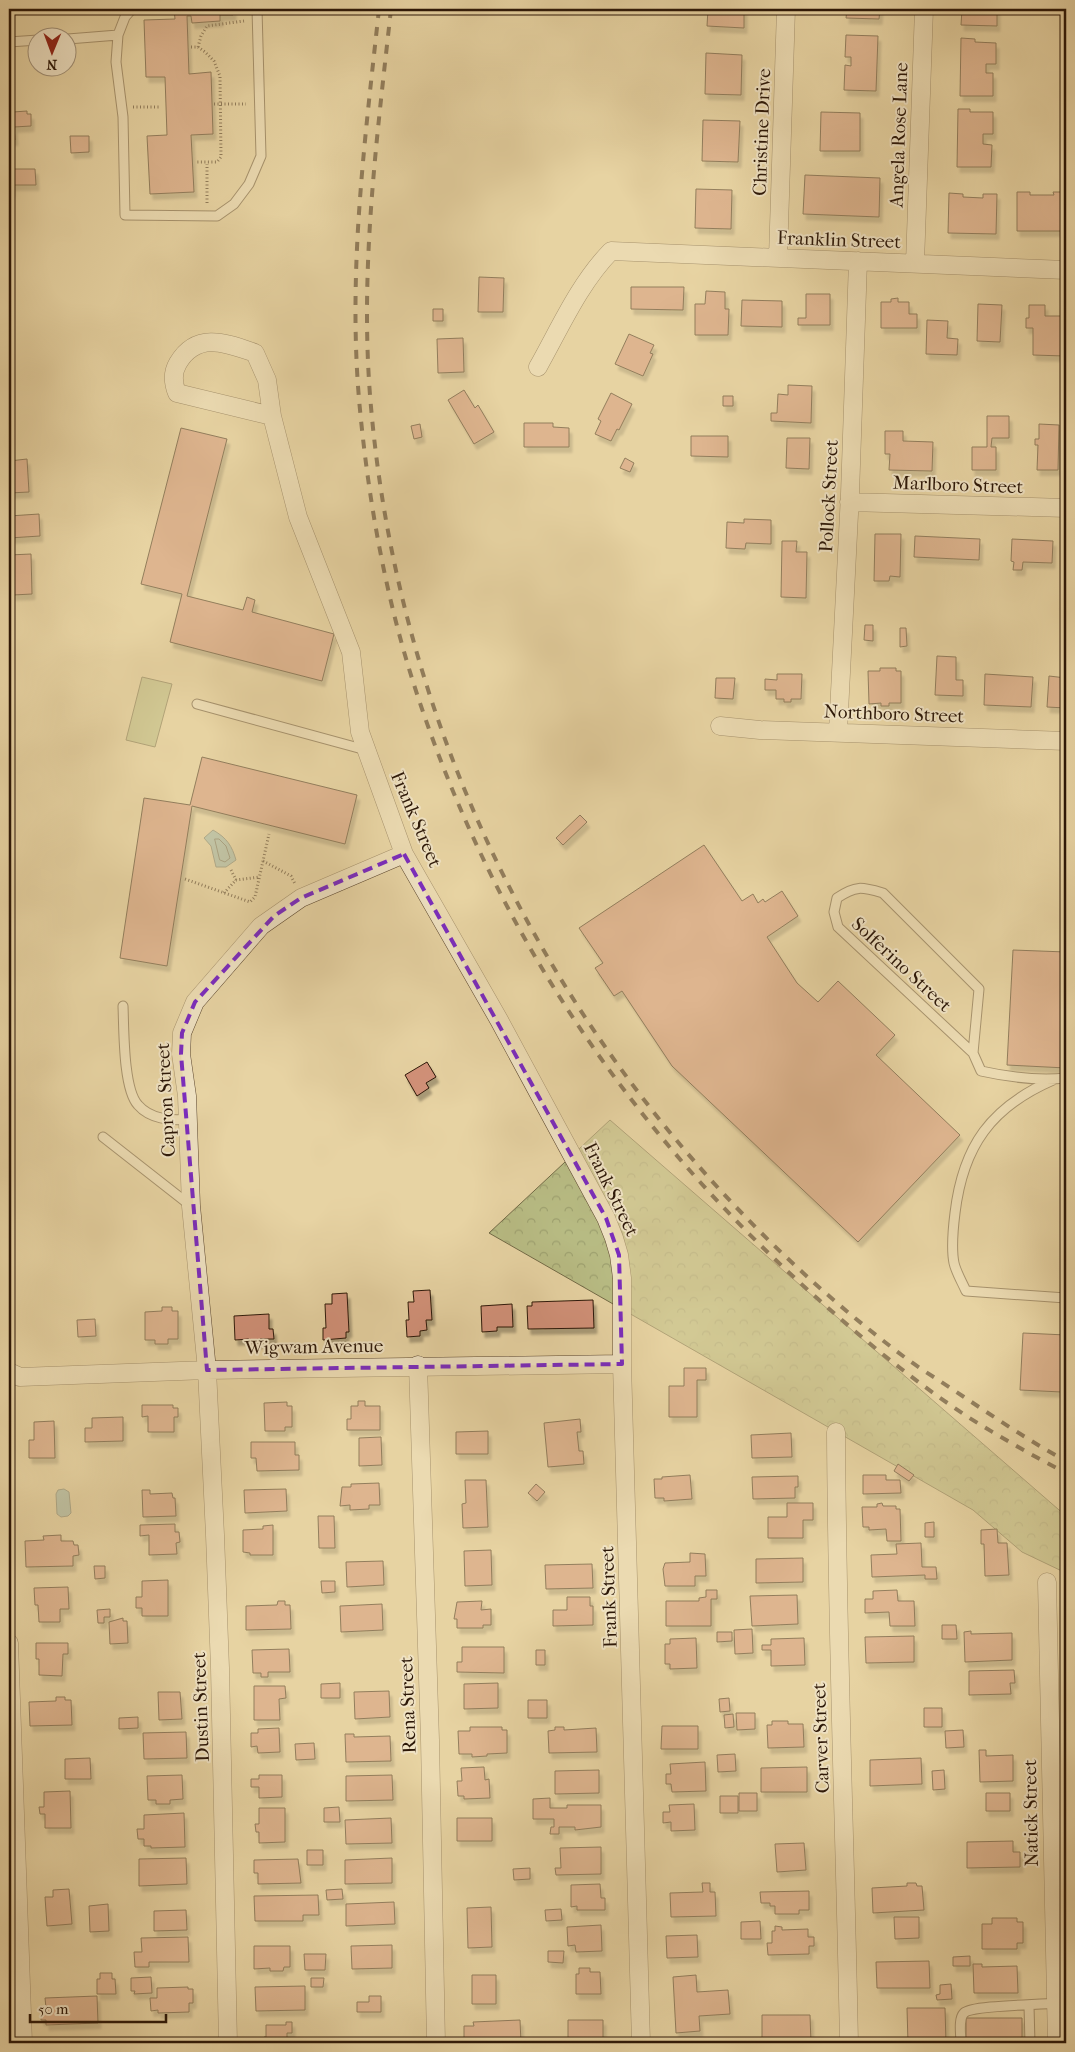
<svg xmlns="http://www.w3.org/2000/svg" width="1075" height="2052" font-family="'IM FELL French Canon',serif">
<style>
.forest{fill:url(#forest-crowns);stroke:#726a46}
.pitch{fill:#b8bc84;stroke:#726a46}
.water{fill:#98b7ad;stroke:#6d776b}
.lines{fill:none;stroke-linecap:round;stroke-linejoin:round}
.shore{stroke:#62675a;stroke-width:1}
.building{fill:#d29179;stroke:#2c1707;filter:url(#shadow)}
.lane-casing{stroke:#5b462e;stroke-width:11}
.street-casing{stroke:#5b462e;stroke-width:19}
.path{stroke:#2c1707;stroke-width:3;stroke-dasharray:1 2.5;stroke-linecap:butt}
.lane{stroke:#efe2c3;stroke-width:9}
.street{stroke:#efe2c3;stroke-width:18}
.rail{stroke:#2c1707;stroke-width:4;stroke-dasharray:9 9;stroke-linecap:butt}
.marked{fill:none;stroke:#7b2cbf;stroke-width:4;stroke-dasharray:10 6;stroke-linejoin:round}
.labels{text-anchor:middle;stroke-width:4;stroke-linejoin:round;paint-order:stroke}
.street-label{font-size:19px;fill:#2c1707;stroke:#efe2c3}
</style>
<defs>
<pattern id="forest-crowns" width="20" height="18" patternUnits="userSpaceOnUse" patternTransform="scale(1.25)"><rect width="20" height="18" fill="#b8bc84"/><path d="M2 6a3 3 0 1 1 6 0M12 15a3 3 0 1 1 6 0" fill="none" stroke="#9ea170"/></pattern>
<filter id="shadow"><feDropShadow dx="3" dy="5.5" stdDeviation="1" flood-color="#0004"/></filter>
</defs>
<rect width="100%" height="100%" fill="#e7d3a3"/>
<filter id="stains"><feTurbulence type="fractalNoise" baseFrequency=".004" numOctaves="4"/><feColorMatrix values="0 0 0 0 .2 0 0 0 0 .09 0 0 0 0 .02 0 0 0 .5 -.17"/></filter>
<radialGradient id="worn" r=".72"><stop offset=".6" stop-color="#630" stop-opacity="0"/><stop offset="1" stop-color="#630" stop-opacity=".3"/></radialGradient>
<path class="forest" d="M610,1120L1066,1516V1573L1022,1552L973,1510L489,1233Z"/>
<path class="pitch" d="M142,677L172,684L155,747L126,740Z"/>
<path class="water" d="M213,830C227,838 232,846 236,860L226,867H216L211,846L204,838Z
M64,1489L69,1492L71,1513L68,1516L61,1517L57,1514L56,1494L58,1490Z"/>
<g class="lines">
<path class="shore" d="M215,839H219L226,846L230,858L225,862L220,860Z"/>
</g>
<path class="building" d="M174,9H233V15H220V21L192,23L191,16H187L189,74L211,72L213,134L191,135L194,192L150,194L147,136L167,135L165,77H146L144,20L175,19Z
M708,9H744V28L707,26Z
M847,9H880L879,19L846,18Z
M962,9H997V26L961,25Z
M846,35L878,36L876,91L844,90L845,65L851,66V57H845Z
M961,38L975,39V42L996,43V64H986V73H993V96H960Z
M706,53L742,55L741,95L705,94Z
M13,107V112L27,111V114H31V126L14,127L15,140H9V108Z
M958,109H970V112H993V134H983V144L992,145L991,167H957Z
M821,112L860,113V151H820Z
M703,120L740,121L738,162L702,161Z
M70,136H89V152L71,153Z
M9,169H35L36,185H12V191H9Z
M805,175L880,178L879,217L803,214Z
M696,189L732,190L731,229L695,228Z
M1017,192H1030V195H1054L1053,192H1065V231H1017Z
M949,193L963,194V197L983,198V194H997L996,234L948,233Z
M479,277L504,278L503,312H478Z
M631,287H684L683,310L631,309Z
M706,291L725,292V309H729L728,335H695V304H705Z
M806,294H830V325H798V318H806Z
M898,298V302H909V314H917V328H881V302H891V299Z
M742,300L782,301V327L741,326Z
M978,304L1002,305L1000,342L977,341Z
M1029,305H1045V316H1066L1065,356L1033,355V328H1026V318H1029Z
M433,309H443V321H433Z
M927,320L948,321L947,338L958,339L957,355L926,354Z
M629,334L654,345L650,353L653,354L643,376L615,364Z
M463,338L464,372L438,373L437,339Z
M788,385L812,386L811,423L771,421V413H777L778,394L788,395Z
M464,390L475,408L478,405L494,432L474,444L448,400Z
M611,393L632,404L619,430L617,429L611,441L595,434L601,421L598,419Z
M723,396H733V406H723Z
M987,416H1009V438H992L991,447H996V470H972V447H987Z
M524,423H553V427L569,428V447H524Z
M420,424L422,437L414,439L411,426Z
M1039,424L1059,425L1058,470H1037L1038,445H1035V439H1039Z
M181,428L227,439L187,596L243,610L247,597L255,600L252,612L334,634L322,681L170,642L182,594L141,584Z
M885,431H903V441L933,442L932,471L889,470L890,454H885Z
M691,436H728V457L691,456Z
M787,438H810L809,469L786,468Z
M625,458L634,463L630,472L620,468Z
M27,459L29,492L9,493V461Z
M39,514L40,536L9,538V516Z
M744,519L771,520V544L746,543L745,549L726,548L727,522L744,523Z
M875,534H901L900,577L890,576L889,581H874Z
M915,536L980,539L979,560L914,557Z
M1012,539L1053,541L1052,563L1023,562L1022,570H1013L1014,562L1011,561Z
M782,541H797L796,552H807L806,598L781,597Z
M31,554L32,594L13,595V578L9,579V555Z
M865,625H873V641L864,640Z
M900,628H906L907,646L900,647Z
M937,656L956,657V680H963V696L935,695Z
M880,668H896V671H901V703H889V706H881V703L869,704L868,671H880Z
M777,674H802L801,699H791V702H784V699H776V690H765V679L777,680Z
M985,674L1033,677L1031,707L984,705Z
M1049,676L1066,678V708L1047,707Z
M716,678H735L733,699L715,698Z
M202,757L357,795L345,844L192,806L167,966L120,958L144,798L190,805Z
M580,815L587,822L563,845L556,838Z
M704,845L742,901L753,894L758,903L763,899L765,902L782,891L798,916L767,937L797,983L818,1002L838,981L895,1035L876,1055L960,1135L858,1242L672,1066L622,991L614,996L595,968L603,963L579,928Z
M1013,950L1066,952V1068L1007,1065Z
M427,1062L436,1077L426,1083L429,1088L417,1096L405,1075Z
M430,1290L432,1320H426L427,1330L420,1331V1336L407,1337L406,1320H409L408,1302H414L413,1291Z
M347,1293L349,1332H346V1338L323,1340V1328H326L325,1304H332V1294Z
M593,1300L594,1328L528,1329L527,1306H532V1302Z
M512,1304L513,1327H497V1331L482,1332L481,1306Z
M162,1307H172V1311H178V1339H168V1344H155V1340H145V1312L162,1311Z
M269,1314V1329H273L274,1339H260V1343H249V1339L235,1340L234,1316Z
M95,1319L96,1336L78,1337L77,1320Z
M1023,1333L1066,1335V1401H1062V1392L1020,1390Z
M684,1368H706V1380H697V1417H669V1386H684Z
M358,1401H365V1406H380V1430H347V1419H351V1406H358Z
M287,1402V1406H292V1427H285V1431H265L264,1403Z
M142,1405H173V1408H178V1417H174V1432H148V1416L142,1417Z
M123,1417V1441L85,1442V1428H92V1418Z
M580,1419L581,1432H577L579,1451H583L584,1464L548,1467L544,1423Z
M54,1421L55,1458H29V1440H34V1422Z
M488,1431V1454H456V1432Z
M791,1433L792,1457L752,1458L751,1435Z
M381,1437L382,1465L359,1466V1438Z
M251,1442H295V1455H299V1470L257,1471L256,1458H251Z
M898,1464L914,1475L909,1481L894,1471Z
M690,1475L692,1499L664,1501V1498H655L654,1479H662V1477Z
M863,1475H886V1480H900L901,1493L863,1494Z
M798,1476V1487H795V1498L753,1499L752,1477Z
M465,1480H486L488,1527L463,1528L462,1504L466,1503Z
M379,1483L380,1505H369V1509L350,1510V1505L340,1506L342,1487H351V1484Z
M536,1484L545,1492L537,1501L528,1493Z
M286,1489L287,1511L245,1513L244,1490Z
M142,1490H150V1494L172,1493L173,1498H175L176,1516L143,1517Z
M787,1503H813V1520H803V1538H768V1517H787Z
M882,1503L883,1506H896V1509H900L901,1541H887L886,1529L869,1530V1527H863L862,1507H877V1504Z
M318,1516H334L335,1548H319Z
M934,1522V1537H925V1523Z
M175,1524V1532H179L180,1542L176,1543L177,1554L149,1555V1535L140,1536V1525Z
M273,1525V1555H250V1553L243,1552V1530L263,1529V1526Z
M997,1529L998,1543H1007L1009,1575L985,1576L984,1544H981V1530Z
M61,1535V1541H73L74,1545H78L79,1555L73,1556V1566L26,1567L25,1541L44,1540L43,1536Z
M921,1543L922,1567H936L937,1579H925V1575L872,1577L871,1555L897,1554L896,1544Z
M491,1550L492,1585L465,1586L464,1551Z
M690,1553L705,1554L706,1576H695V1586H665L663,1569L665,1563L690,1562Z
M803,1558V1582L756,1583V1559Z
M383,1561L384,1585L347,1587L346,1562Z
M592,1564L593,1588L546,1589L545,1565Z
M94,1566H105V1578L95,1579Z
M168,1580V1616H142V1608H136V1597H142V1581Z
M321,1581H335V1592L322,1593Z
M68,1587L69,1609H60V1622H39L38,1605H35L34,1588Z
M706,1590H717V1599H711V1626H666V1601H699V1598L706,1597Z
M897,1590L898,1601H914L915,1626H890L889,1612L865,1613V1599H873V1591Z
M797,1595L798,1624L752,1626L750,1596Z
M567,1597H590V1606H593V1625L553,1626V1610H567Z
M278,1601H285V1605H290L291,1629L246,1630V1606L277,1605Z
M482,1601L481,1610L491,1609V1625H483V1628H457V1619H454L457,1602Z
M382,1604L383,1630L341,1632L340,1606Z
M110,1609V1617H104V1623H98L97,1610Z
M123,1618V1621H127L128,1643L110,1644L109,1622Z
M942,1625H956L957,1639H942Z
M752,1629L753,1653L735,1654L734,1630Z
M971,1631V1634L1012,1633V1660L965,1662L964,1632Z
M717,1632H732V1641L717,1642Z
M914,1636V1662L866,1663L865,1637Z
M696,1638L697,1668L670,1669V1664H665V1644H670V1639Z
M804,1638L805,1665L771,1666V1650H762V1645H771V1639Z
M36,1643H68V1654H63L62,1676L39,1675V1659H36Z
M462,1647H504V1673L457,1672V1662H462Z
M289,1649L290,1672H268V1677H261V1673H253L252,1650Z
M536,1650H545V1665H536Z
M1014,1670L1015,1683H1010L1011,1694L969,1695V1671Z
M340,1683V1698H321V1684Z
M498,1683V1708L464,1709V1684Z
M254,1686H285L286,1698L279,1699L280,1720H254Z
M389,1691L390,1717L355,1719L354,1692Z
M158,1692H180L182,1719L159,1720Z
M56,1697H65V1700H71L72,1725L30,1726L29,1702L56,1701Z
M729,1698L730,1711L720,1712L719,1699Z
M528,1700H547V1718H528Z
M924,1708H942V1727H924Z
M736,1713H755V1729L737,1730Z
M733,1714L734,1727L725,1728L724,1715Z
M138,1717V1728L119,1729V1718Z
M772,1721H788V1724H803L804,1747L768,1748L767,1725H772Z
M662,1726H698V1749H661Z
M470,1727H502V1730H507V1753L487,1754V1756L472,1757V1754H459L458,1731H470Z
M555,1727H564V1730L596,1728L597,1752L549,1753L548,1731L555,1730Z
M279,1728L280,1752L258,1753L257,1746L251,1747V1733H258V1729Z
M963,1730L964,1747L946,1748L945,1731Z
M186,1732L187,1758L144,1759L143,1733Z
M345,1734H354V1737L390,1736L391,1761L346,1762Z
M314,1743L315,1759L296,1760L295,1744Z
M979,1750H986V1756L1013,1755V1781L980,1782Z
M735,1754L736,1771L718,1772L717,1755Z
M90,1758L91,1779H65V1759Z
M921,1758L922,1784L870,1786V1760Z
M705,1762L706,1791L672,1792L671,1784H666V1774H671L670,1764Z
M484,1767L485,1780L489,1779L490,1798L464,1799V1796H458L457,1781H462L461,1768Z
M807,1767V1792H761V1768Z
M599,1770V1793L555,1794V1771Z
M944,1770L945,1789L933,1790L932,1771Z
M182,1775L183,1799L170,1800V1804H156V1800H148L147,1776Z
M259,1775H282V1797L259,1798V1787H251V1779H259Z
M392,1775L393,1800L346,1801V1776Z
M70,1791L71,1828H45V1814H40L39,1807H44V1792Z
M739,1793H757V1811H739Z
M986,1793H1010V1811H986Z
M720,1796H738V1813H720Z
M550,1798V1808H567V1805H601V1827L575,1830V1827H559V1834H550L551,1827H554V1819H533V1799Z
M694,1804L695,1830L671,1831V1822L663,1823V1812H670L669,1805Z
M339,1807L340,1822H324V1808Z
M259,1808H285V1842L259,1843V1832H256L255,1824H259Z
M184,1813L185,1847L151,1848V1846H144V1839H138L137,1829H144V1815Z
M391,1818L392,1843L346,1844L345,1820Z
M457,1818H492V1841H457Z
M1013,1841V1852H1020V1867L967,1868V1842Z
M804,1843L806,1870L777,1872L775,1844Z
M601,1847V1874L556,1875L555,1868H561L560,1848Z
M307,1850H323V1865H307Z
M186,1858L187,1884L139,1886V1859Z
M392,1858V1883L345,1884V1860Z
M298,1859L301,1883L258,1884V1873H254V1860Z
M530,1868V1879L514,1880L513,1869Z
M702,1883H710V1892H715L716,1916L671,1917L670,1893L703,1892Z
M907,1883H916L917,1886H922L924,1910L873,1913L872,1888L907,1886Z
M600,1884L601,1898H605V1910H577V1906L571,1907V1885Z
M69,1889L72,1924L47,1926L45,1897H53V1890Z
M342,1889L343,1899L327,1900L326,1890Z
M809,1891V1910H799V1914H775V1906H770V1903H761L760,1892Z
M318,1895L319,1915H303V1921H255L254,1896Z
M394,1902L395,1924L346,1926V1904Z
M108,1904L109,1931L90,1932L89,1906Z
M491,1907L492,1947L468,1948L467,1908Z
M561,1909L562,1920L546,1921L545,1910Z
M186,1910L187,1930L154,1931V1911Z
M894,1917H919V1938L895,1939Z
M992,1918H1017V1922H1023V1943H1017V1949H982V1924H992Z
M760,1921L761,1939H741V1922Z
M601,1925L602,1951L576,1952L575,1945L568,1946L567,1927Z
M775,1926L782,1927V1930L808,1929V1937H814V1946H809V1954L768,1955L767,1943H772V1931H775Z
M697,1935L698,1957L667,1958L666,1936Z
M188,1937L189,1962H149V1967H135L134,1952H142L141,1938Z
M392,1945V1968L352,1969L351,1946Z
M254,1946H290V1967H284L283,1971H270V1968L254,1969Z
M548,1951H564L563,1963L548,1962Z
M304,1954H326L325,1970H305Z
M970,1956V1966H953V1957Z
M929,1961L930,1988H877L876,1962Z
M973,1964H982V1967L1017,1966L1018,1993H974Z
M579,1968H590V1972H600L601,1994H576V1974H579Z
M100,1973H112V1979H115L116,1994H97V1979H100Z
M472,1975H496V2004H472Z
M696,1975L697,1992L728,1990L730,2014L699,2016L700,2031L676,2033L673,1977Z
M151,1977L152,1993L134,1994L135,1991H131V1978Z
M311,1978H324L323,1987H311Z
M951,1984L952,1999L937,2000L936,1995L940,1994V1985Z
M305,1986V2010L256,2011L255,1987Z
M188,1987V1989H193V2003H189V2012L158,2013V2010L151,2011L150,1998H157V1988Z
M97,1996L98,2023L46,2025V2020H41V2009L46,2008L45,1998Z
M369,1996H381V2012H357V2002H369Z
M907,2008H945L946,2043H908Z
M762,2015H810L811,2043H762Z
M966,2018H1022V2043H966Z
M520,2020L521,2043H464V2026H474L473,2022Z
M568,2020H603V2043H568Z
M286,2022H292V2033H287V2043L264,2042V2037H266V2025H286Z"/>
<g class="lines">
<defs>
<path id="lane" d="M132,9L125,17L118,35L116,62L123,117L125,215L217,216L234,204L249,184L261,156L257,9
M68,39L118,35
M9,42L38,40
M197,704L366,750
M123,1006C124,1028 123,1089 138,1105C150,1119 171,1121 188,1119
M973,1053L979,989L883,893C862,887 856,885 837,898L834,912L838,927L973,1053L981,1071C1008,1077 1038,1081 1066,1078
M1053,1080C991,1107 963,1146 955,1213C953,1229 951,1248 954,1263C956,1272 962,1282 966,1291L1066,1298
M103,1137L191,1206
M1053,1873H1066
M1029,2006L1030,2043
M961,2043C961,2035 958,2019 964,2013C972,2005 1040,2005 1056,2003"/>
<path id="street" d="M778,258L786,9
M915,263L924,9
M538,367C560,328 579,284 611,251L1066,270
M272,416L177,393C173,383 172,373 178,363C197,331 226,343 255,353L267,380L272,416L298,517L351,652L360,732L404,854L499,1020L606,1218L614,1238L619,1255L622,1278V1364L641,2043
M849,502L1066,508
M720,726L760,730L1066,741
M838,732L850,494L858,261
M418,1365L430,1740L436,2043
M9,1372L20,1377L207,1370L622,1364
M836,1432C837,1636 845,1839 849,2043
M1047,1582L1057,2043
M9,1643L23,2043
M228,2043L220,1668L215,1535L207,1370L191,1206L187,1096L181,1054L182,1033L195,1002L261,926L301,898L404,854"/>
</defs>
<use href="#lane" class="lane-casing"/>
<use href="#street" class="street-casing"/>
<path class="path" d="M191,47H198L205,52L214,61L220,76L221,157L217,162H196
M198,47L201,36L207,26L244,21
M214,104H246
M133,107H160
M207,203V164
M263,861L291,876L295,884
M231,870L236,880
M185,879L250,902L255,897L269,834
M224,893L236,880L260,877"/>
<use href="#lane" class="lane"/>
<use href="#street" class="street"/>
<path class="rail" d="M379,9C365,139 348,268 359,399C368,500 386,601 418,697C496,933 633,1135 818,1299C865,1341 915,1382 968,1417C1000,1437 1033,1456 1066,1473
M391,9C377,137 360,266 370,395C400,778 600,1129 907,1359C925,1372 945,1384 964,1397C997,1419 1031,1442 1066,1461"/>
</g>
<path d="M0 0H1075V2052H0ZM404,854L606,1218L619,1255L622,1364L207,1370L181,1054L182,1033L195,1002L274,916L301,898Z" fill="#e7d3a3" fill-opacity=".55" fill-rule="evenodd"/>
<path class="marked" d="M404,854L606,1218L619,1255L622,1364L207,1370L181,1054L182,1033L195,1002L274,916L301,898Z"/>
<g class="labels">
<g class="street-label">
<text transform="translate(761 132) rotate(-88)" y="7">Christine Drive</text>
<text transform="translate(898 135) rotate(-88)" y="7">Angela Rose Lane</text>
<text transform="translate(839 239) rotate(2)" y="7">Franklin Street</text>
<text transform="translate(958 484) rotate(2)" y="7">Marlboro Street</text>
<text transform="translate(828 496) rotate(-87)" y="7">Pollock Street</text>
<text transform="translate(894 713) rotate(2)" y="7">Northboro Street</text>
<text transform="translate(417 819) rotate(67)" y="7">Frank Street</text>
<text transform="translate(902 964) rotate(43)" y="7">Solferino Street</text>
<text transform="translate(165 1100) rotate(-93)" y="7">Capron Street</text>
<text transform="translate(612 1189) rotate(64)" y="7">Frank Street</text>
<text transform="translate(314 1346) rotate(-1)" y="7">Wigwam Avenue</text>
<text transform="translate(608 1597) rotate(-92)" y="7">Frank Street</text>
<text transform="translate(407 1705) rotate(-92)" y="7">Rena Street</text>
<text transform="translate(200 1707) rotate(-92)" y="7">Dustin Street</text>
<text transform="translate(820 1738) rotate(-92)" y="7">Carver Street</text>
<text transform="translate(1030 1813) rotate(-91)" y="7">Natick Street</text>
</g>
</g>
<rect width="1075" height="2052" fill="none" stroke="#e7d3a3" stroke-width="30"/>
<rect x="10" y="10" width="1055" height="2032" fill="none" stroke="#2c1707" stroke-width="2.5"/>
<rect x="15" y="15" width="1045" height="2022" fill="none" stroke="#2c1707"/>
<g transform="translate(52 52) rotate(181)"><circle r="24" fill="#efe2c3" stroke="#a19178"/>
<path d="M0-4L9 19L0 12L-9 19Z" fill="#8f2418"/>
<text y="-8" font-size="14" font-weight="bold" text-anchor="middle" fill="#2c1707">N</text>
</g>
<path d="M30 2014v8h136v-8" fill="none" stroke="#2c1707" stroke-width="2.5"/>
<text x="38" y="2014" font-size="15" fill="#2c1707" stroke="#efe2c3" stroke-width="4" paint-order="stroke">50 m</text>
<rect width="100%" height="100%" filter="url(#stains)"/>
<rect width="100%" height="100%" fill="url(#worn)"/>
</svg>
